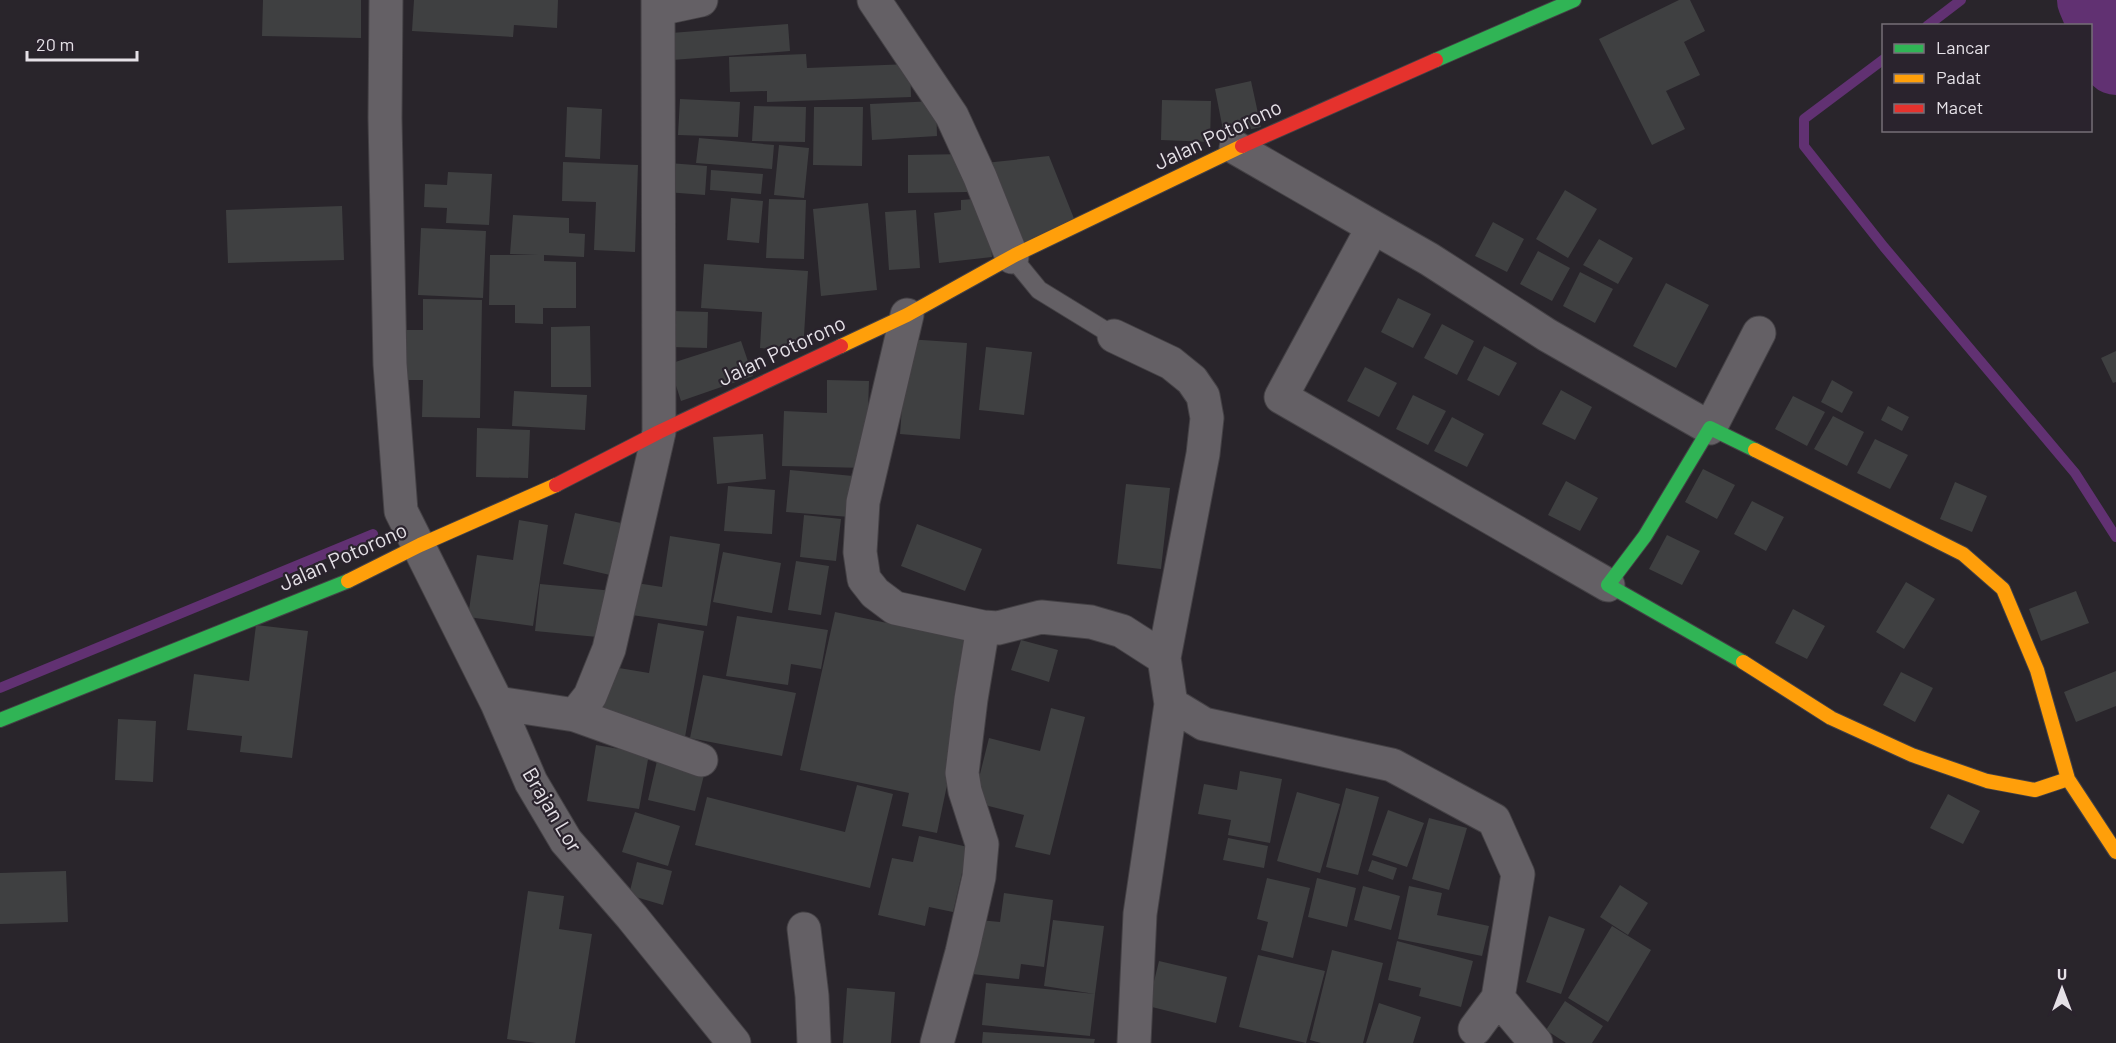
<svg xmlns="http://www.w3.org/2000/svg" width="2116" height="1043" font-family="Barlow,sans-serif">
<style>
.lines{fill:none;stroke-linecap:round;stroke-linejoin:round}
.stream{stroke:#613172;stroke-width:10}
.river{stroke:#613172;stroke-width:66}
.building{fill:#3f4041}
.lane-casing{stroke:#444145;stroke-width:20}
.street-casing{stroke:#444145;stroke-width:35}
.fast-casing{stroke:#444145;stroke-width:16}
.slow-casing{stroke:#444145;stroke-width:16}
.jam-casing{stroke:#444145;stroke-width:16}
.lane{stroke:#646065;stroke-width:18}
.street{stroke:#646065;stroke-width:33}
.fast{stroke:#30b455;stroke-width:14}
.slow{stroke:#ff9f0a;stroke-width:14}
.jam{stroke:#e5322d;stroke-width:14}
.labels{text-anchor:middle;stroke-width:4.5;stroke-linejoin:round;paint-order:stroke}
.street-label{font-size:21px;fill:#e5e1e7;stroke:#2a232d}
</style>
<rect width="100%" height="100%" fill="#29252b"/>
<g class="lines">
<path class="stream" d="M1927,26L1961,0
M1884,59L1804,119V146L1884,247L2075,473L2116,537
M0,688L373,534"/>
<path class="river" d="M2090,0L2116,62"/>
</g>
<path class="building" d="M263,0H361V38L262,36Z
M414,0H558L557,28L514,25L513,37L412,31Z
M1679,0H1690L1705,31L1684,42L1700,75L1666,91L1685,129L1652,145L1599,39Z
M788,24L790,51L672,60L671,33Z
M806,54L807,68L910,64L911,97L767,102V91L730,92L729,57Z
M1251,81L1261,127L1224,135L1215,89Z
M680,99L740,102L738,137L678,135Z
M1162,100L1211,101L1210,142L1161,140Z
M936,101L937,136L872,140L870,104Z
M754,106L806,107L805,142L752,141Z
M567,107L602,109L600,159L565,157Z
M814,107H863L862,166L813,165Z
M699,138L774,145L772,169L696,163Z
M779,145L809,148L804,198L774,195Z
M967,154L968,192L908,193V155Z
M1049,156L1075,221L1021,245L985,163Z
M563,162L638,165L635,252L594,250L596,202L562,201Z
M669,163L707,166L705,195L666,192Z
M711,170L763,174L761,194L710,190Z
M448,172L492,174L489,225L446,223L447,208L424,207L425,184L447,185Z
M1565,190L1597,209L1568,258L1536,239Z
M731,198L763,201L759,243L727,240Z
M986,198L992,257L939,263L934,213L961,210V200Z
M769,199L806,200L804,259L766,258Z
M868,203L877,290L821,296L813,209Z
M342,206L344,260L228,263L226,210Z
M916,210L920,268L889,270L885,212Z
M513,215L569,218V233L585,234L584,257L544,255V261L576,262V308H543V324L515,323V305H489L490,255H538L510,254Z
M1493,222L1524,239L1507,272L1475,256Z
M421,228L486,231L483,298L418,295Z
M1599,239L1633,258L1618,284L1583,265Z
M1538,251L1570,268L1552,301L1520,284Z
M704,264L808,271L803,351L760,348L762,312L701,308Z
M1580,272L1613,289L1595,323L1563,306Z
M1666,283L1709,305L1676,368L1633,346Z
M1398,298L1431,314L1413,348L1381,332Z
M423,299L482,300L480,418L422,417L423,380H406V330H423Z
M672,311L708,312L707,348L671,347Z
M1442,324L1474,341L1457,375L1424,358Z
M590,326L591,387H551V327Z
M907,339L967,343L960,439L900,434Z
M741,341L753,376L681,401L669,364Z
M1484,346L1517,363L1499,396L1467,380Z
M986,347L1032,352L1024,415L979,410Z
M2116,351V382L2113,383L2101,358Z
M1365,367L1397,383L1379,417L1347,401Z
M827,380L869,381L866,468L782,466L784,411L827,413Z
M1832,380L1853,392L1842,413L1821,402Z
M1561,390L1592,407L1575,440L1542,424Z
M514,391L587,395L585,430L512,426Z
M1413,395L1446,411L1428,445L1396,429Z
M1793,396L1825,412L1807,446L1775,429Z
M1888,406L1909,417L1902,431L1881,420Z
M1833,416L1864,432L1847,466L1814,449Z
M1452,417L1484,434L1467,467L1434,451Z
M477,428L530,430L528,478L476,477Z
M763,434L766,479L717,484L713,437Z
M1875,439L1908,455L1890,489L1857,473Z
M1703,469L1735,485L1717,519L1685,502Z
M790,470L853,476L850,517L786,512Z
M1566,481L1598,498L1580,531L1548,515Z
M1955,482L1987,496L1972,532L1940,519Z
M1126,484L1170,488L1161,569L1117,564Z
M728,486L775,490L772,534L724,531Z
M1752,501L1784,517L1766,551L1734,534Z
M575,513L621,523L610,575L563,564Z
M804,515L841,519L836,561L800,557Z
M519,520L548,525L533,626L468,617L477,555L513,560Z
M917,524L982,549L965,591L901,566Z
M1667,535L1700,551L1682,585L1649,569Z
M670,536L720,544L707,626L625,614L630,582L662,587Z
M723,552L781,563L772,613L713,602Z
M796,561L829,566L821,615L788,610Z
M1906,582L1935,599L1904,649L1876,632Z
M540,584L614,591L608,638L535,631Z
M2076,591L2089,623L2041,641L2029,609Z
M1793,609L1825,626L1807,659L1775,643Z
M835,612L977,642L937,833L902,826L909,793L800,770Z
M737,616L828,630L821,669L791,664L788,685L726,676Z
M658,623L704,631L685,737L639,729L641,720L599,712L607,666L649,673Z
M256,625L308,631L292,758L240,752L242,736L187,730L194,674L249,681Z
M1021,640L1058,650L1049,682L1011,670Z
M2116,671V706L2076,722L2064,692Z
M1901,672L1933,688L1915,722L1883,705Z
M703,675L796,693L782,756L690,738Z
M1051,708L1085,717L1050,855L1015,847L1024,815L973,802L989,738L1040,751Z
M118,719L156,721L153,782L115,780Z
M596,745L649,754L639,809L587,801Z
M657,761L705,771L695,811L648,800Z
M1240,771L1282,779L1270,843L1228,835L1231,820L1198,814L1204,784L1237,790Z
M857,785L893,794L870,888L695,845L707,797L845,832Z
M1346,788L1379,797L1358,875L1326,867Z
M1297,792L1340,804L1320,873L1277,861Z
M1948,794L1980,811L1963,844L1930,828Z
M1388,810L1424,823L1407,867L1372,855Z
M635,812L680,826L668,866L622,852Z
M1429,818L1467,828L1449,890L1412,879Z
M919,836L968,847L953,912L929,907L925,926L878,915L892,858L913,862Z
M1228,838L1268,846L1264,868L1223,860Z
M1372,860L1397,868L1393,880L1368,871Z
M637,862L672,871L663,905L629,895Z
M66,871L68,922L0,924V873Z
M1267,878L1310,888L1293,958L1261,950L1268,922L1257,919Z
M1317,878L1356,888L1347,927L1308,917Z
M1620,885L1648,903L1628,935L1600,917Z
M1363,886L1400,896L1391,930L1354,920Z
M1409,886L1442,893L1437,915L1489,926L1482,956L1398,939Z
M528,891L564,896L559,929L592,934L575,1043H536L507,1039Z
M1004,893L1053,900L1044,967L1021,964L1019,979L972,974L979,920L1000,922Z
M1549,916L1585,929L1561,994L1526,982Z
M1053,920L1104,926L1095,994L1044,986Z
M1612,926L1651,950L1608,1022L1568,998Z
M1397,941L1473,961L1461,1007L1419,996L1421,988L1388,980Z
M1332,950L1383,963L1363,1043H1321L1310,1040Z
M1258,955L1325,971L1306,1043L1239,1027Z
M1159,961L1227,977L1216,1023L1148,1006Z
M986,983L1095,994L1090,1036L982,1025Z
M847,988L895,992L891,1043H843Z
M1565,1001L1603,1026L1592,1043H1566L1546,1030Z
M1379,1003L1421,1017L1413,1043H1366Z
M983,1032L1095,1039L1094,1043H982Z"/>
<g class="lines">
<defs>
<path id="lane" d="M1012,257L1039,290L1114,336"/>
<path id="street" d="M386,0L385,118L390,364L401,511L497,703L531,782L566,841L632,917L734,1043
M874,0L952,116L980,177L1012,257
M659,9L701,0
M1236,148L1373,227
M907,315L863,502L860,552L864,579L875,593L895,608L983,627L998,628L1041,617L1091,622L1122,631L1164,658L1171,704
M1114,336L1171,363L1192,380L1203,396L1207,418L1203,454L1164,658
M1608,585L1281,397L1373,227L1429,259L1547,335L1710,428L1759,333
M497,703L575,715L701,760
M575,715L590,696L609,649L659,432L658,0
M804,929L812,996L814,1043
M1475,1029L1498,998
M937,1043L962,952L979,877L982,844L965,791L962,773L971,699L983,627
M1134,1043L1140,914L1171,704L1204,724L1392,765L1494,820L1518,874L1498,998L1536,1043"/>
<path id="fast" d="M1436,60L1574,0
M1743,662L1608,585L1645,536L1710,428L1755,450
M0,720L348,581"/>
<path id="slow" d="M841,346L907,315L1015,255L1242,146
M1755,450L1963,554L2003,589L2037,670L2068,779
M348,581L420,545L556,485
M1743,662L1831,718L1912,755L1987,781L2035,790L2068,779L2116,852"/>
<path id="jam" d="M1242,146L1436,60
M556,485L659,432L841,346"/>
</defs>
<use href="#lane" class="lane-casing"/>
<use href="#street" class="street-casing"/>
<use href="#fast" class="fast-casing"/>
<use href="#slow" class="slow-casing"/>
<use href="#jam" class="jam-casing"/>
<use href="#lane" class="lane"/>
<use href="#street" class="street"/>
<use href="#fast" class="fast"/>
<use href="#slow" class="slow"/>
<use href="#jam" class="jam"/>
</g>
<g class="labels">
<g class="street-label">
<text transform="translate(1218 135) rotate(-25)" y="7">Jalan Potorono</text>
<text transform="translate(782 351) rotate(-25)" y="7">Jalan Potorono</text>
<text transform="translate(343 557) rotate(-24)" y="7">Jalan Potorono</text>
<text transform="translate(552 810) rotate(59)" y="7">Brajan Lor</text>
</g>
</g>
<rect x="1882" y="24" width="210" height="108" fill="#2a232d" stroke="#756f77" stroke-width="1.5"/>
<rect x="1894" y="44" width="30" height="9" fill="#30b455" stroke="#756f77" stroke-width="1.5"/>
<text x="1936" y="54" font-size="18" fill="#e5e1e7">Lancar</text>
<rect x="1894" y="74" width="30" height="9" fill="#ff9f0a" stroke="#756f77" stroke-width="1.5"/>
<text x="1936" y="84" font-size="18" fill="#e5e1e7">Padat</text>
<rect x="1894" y="104" width="30" height="9" fill="#e5322d" stroke="#756f77" stroke-width="1.5"/>
<text x="1936" y="114" font-size="18" fill="#e5e1e7">Macet</text>
<g transform="translate(2062 989)" stroke="#2a232d" stroke-width="4.5" paint-order="stroke">
<path d="M0-4.5L10 22L0 15L-10 22Z" fill="#e5e1e7"/>
<text y="-9" font-size="16" font-weight="bold" text-anchor="middle" fill="#e5e1e7">U</text>
</g>
<path d="M27 51v9h110v-9" fill="none" stroke="#e5e1e7" stroke-width="3"/>
<text x="36" y="51" font-size="18" fill="#e5e1e7" stroke="#2a232d" stroke-width="4.5" paint-order="stroke">20 m</text>
</svg>
